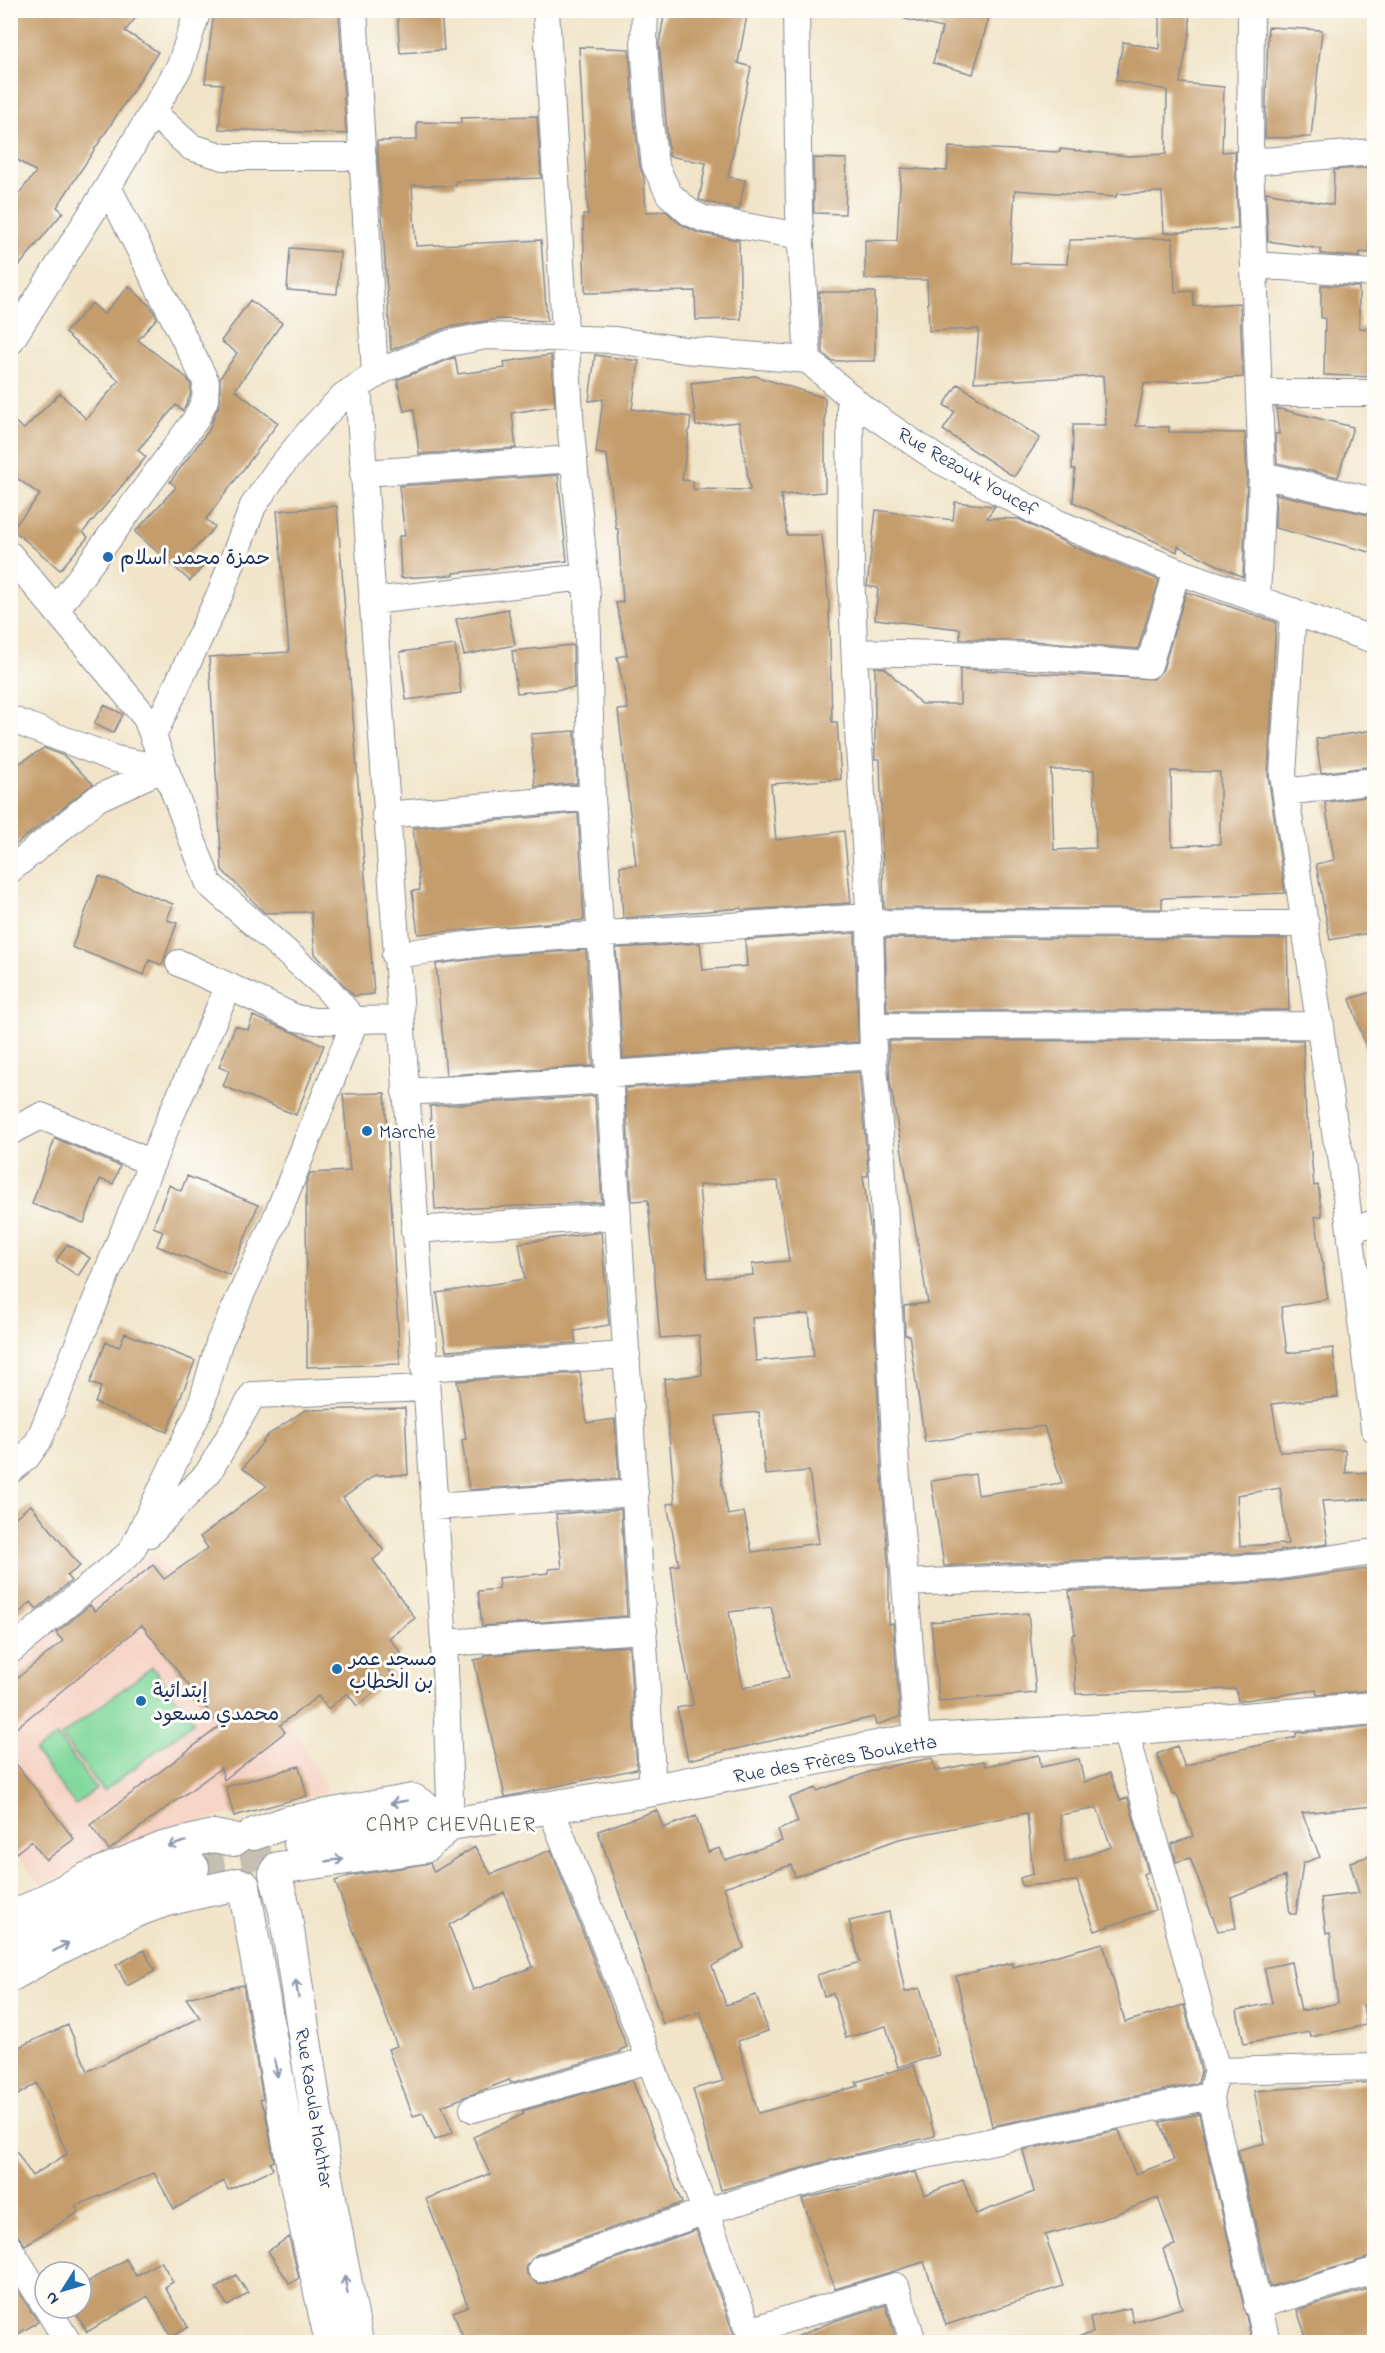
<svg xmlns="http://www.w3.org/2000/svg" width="1385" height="2353" font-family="'Indie Flower','Playpen Sans Arabic',sans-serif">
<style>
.built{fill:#f6d2c4}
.green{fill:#83d99d;stroke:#4f847e;stroke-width:1.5}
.building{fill:#c59d6c;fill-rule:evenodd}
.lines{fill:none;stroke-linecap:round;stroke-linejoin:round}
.major-tunnel{stroke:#c6c0b3;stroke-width:32;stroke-dasharray:32 16;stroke-linecap:butt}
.minor-casing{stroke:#868a93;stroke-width:28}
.major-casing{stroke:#868a93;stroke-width:34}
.minor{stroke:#fff;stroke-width:26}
.major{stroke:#fff;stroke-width:32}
.oneway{stroke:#8d97ae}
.poi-dot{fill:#1f6fb2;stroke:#fdfcf7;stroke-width:2}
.labels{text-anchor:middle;stroke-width:6;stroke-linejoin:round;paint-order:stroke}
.street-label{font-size:20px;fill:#1b2f5e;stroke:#fdfcf7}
.poi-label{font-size:20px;fill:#1b2f5e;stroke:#fdfcf7;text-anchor:start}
.neighbourhood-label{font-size:21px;letter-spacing:1.5px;fill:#565663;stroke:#fdfcf7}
</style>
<rect width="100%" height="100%" fill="#fdfcf7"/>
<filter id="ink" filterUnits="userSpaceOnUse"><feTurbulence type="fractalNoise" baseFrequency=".0167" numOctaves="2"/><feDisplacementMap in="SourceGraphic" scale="12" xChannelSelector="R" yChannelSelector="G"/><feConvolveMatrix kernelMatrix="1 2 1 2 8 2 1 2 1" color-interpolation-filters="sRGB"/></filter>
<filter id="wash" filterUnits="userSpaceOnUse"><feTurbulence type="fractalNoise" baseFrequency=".008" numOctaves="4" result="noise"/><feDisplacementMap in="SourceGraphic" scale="24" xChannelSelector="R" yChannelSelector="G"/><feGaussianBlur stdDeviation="1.35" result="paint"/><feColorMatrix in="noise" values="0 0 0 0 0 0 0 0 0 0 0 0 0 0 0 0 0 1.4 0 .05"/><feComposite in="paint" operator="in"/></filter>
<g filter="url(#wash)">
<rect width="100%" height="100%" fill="#f1e4c8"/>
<path class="built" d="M154,1552L299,1736L327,1792L196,1822L40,1884L11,1847V1667Z"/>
<path class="green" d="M152,1667L194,1722L104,1791L61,1736Z
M57,1736L96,1789L75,1805L35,1752Z"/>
<g id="blocks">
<path class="building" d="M15,10H142L125,31L158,52L57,207L63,212L10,277V205L36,172L10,155V20Z
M214,10L339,15L346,134L219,129L223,84L205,83Z
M397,10H441L444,50L400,53Z
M665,10H748L738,63L751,67L728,177L745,180L739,210L699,200L706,163L669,156L659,44Z
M906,10H991L973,74L933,63L942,28L905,19Z
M1159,10H1189L1190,30L1180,83L1224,87L1222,152L1235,151L1238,229L1164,233L1162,192L1117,194L1116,197L1015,190L1010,263L1067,264L1069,240L1173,238L1175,292L1193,291L1194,306L1240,303L1243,377L1144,384L1136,426L1169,427V432L1245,433L1247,475L1243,577L1178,546L1177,552L1073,502L1075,469H1072L1073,425H1106L1103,376L974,382L979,329L929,331L927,280L865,279V240L897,241L901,168L947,171L949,147L1060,152V149L1129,156L1166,154L1167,90L1116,80L1123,42L1159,49Z
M1268,27L1322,30L1311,137L1265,138Z
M579,47L629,49L634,118L640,167L644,178L646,212L666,211L679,223L698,233L739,240L741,319L696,320L695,291L585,293L583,215H588Z
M537,116L541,178L456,181V186L412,185L416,246L541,240L547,321L499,319L448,327L391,350L377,141L417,140V122L461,123V118Z
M813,158L847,159L845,214L814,213Z
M1374,167V212H1370L1369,253L1360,252V257L1321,254V249L1268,241L1266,192L1333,205L1334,170Z
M290,248L340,252L337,294L287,290Z
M1321,285L1359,287V328L1374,329V377L1324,375L1325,318H1321Z
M129,286L151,307L157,318L138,340L187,378L191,385L190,396L183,411L176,405L138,450L146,457L83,532L88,537L60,570L12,529L40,495L10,473V418L24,429L60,393L86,419L119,381L65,333L92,303L104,314Z
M819,292H875V361H832L823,353Z
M250,300L282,323L235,390L278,423L206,519L215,527L190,554L203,566L190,581L135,532L176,487L170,482L209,430L220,401V378L237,353L221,341Z
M551,355L555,406L512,413L516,448L419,454L414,409L404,411L397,380L455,357L458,374L505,368L504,362Z
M595,355L639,361L632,409L691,417L682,480L693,481V489L750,490L739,422L696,426L691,383L755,376L825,398V492L781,495L787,535H822L829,606L832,722H837L841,779L771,784L776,840L844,831L851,903L742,910V908L623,918L620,866L636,865L618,710L628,709L617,657L627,655L616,603L623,602L618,529H616L607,455L596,453L603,399L589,401Z
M958,384L1040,438L1014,477L943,430L955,412L944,405Z
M1276,408L1353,427L1338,477L1277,463L1275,434H1279Z
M558,475L567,561L454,573V575L401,578L399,536H405L399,486Z
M1276,494L1374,516V553L1275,528Z
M955,502L995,506L987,518L1019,519L1072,546L1159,580L1138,649L1032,641L960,639V629L875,619L878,588L867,586L876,510L953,520Z
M337,506L374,994L354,996L315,954L311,912L265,913L222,870L209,657L289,652L277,511Z
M1186,592L1276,622L1268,774L1285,893L1162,898V909L884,908L880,759H875V667L885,668L921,704H960V669L1154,679L1163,669ZM1051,770H1094L1096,848L1054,850ZM1171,771L1220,772V844L1172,846Z
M508,609L515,645L464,655L456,619Z
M455,645L461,693L406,700L400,652Z
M573,645L574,688L517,693L512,651Z
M104,705L123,714L113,733L94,724Z
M1374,730V766L1321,773L1316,739Z
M575,731L577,783L535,787L531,734Z
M44,748L64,756L93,784L10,849V769Z
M1374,796V932L1330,940L1316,864L1334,860L1325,802Z
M578,813L584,920L418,934L412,891L420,890L413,828Z
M99,876L173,904L167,920L177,923L162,965L149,960L144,975L72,947Z
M855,933L858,1042L623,1058L616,948L700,943L703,970L747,966L745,940Z
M885,938L1287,939L1289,1010L887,1011Z
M586,950L593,1066L446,1075L436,964L498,956Z
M1374,991V1060L1371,1061L1350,999Z
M253,1016L324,1045L296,1115L223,1086L229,1071L219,1067L235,1026L248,1030Z
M1303,1040L1306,1120H1308L1314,1186L1318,1185L1322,1216L1315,1217L1328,1299L1281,1307L1287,1353L1333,1348L1338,1397L1272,1404L1280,1452L1345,1450L1346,1473L1374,1472V1499L1322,1501L1328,1544L1272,1552L944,1566L931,1481L975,1474L978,1495L1062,1483L1044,1426L925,1442L909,1335H905L904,1306L928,1303L890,1082L888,1041ZM1280,1488L1288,1544L1240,1546L1237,1495Z
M859,1072L867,1158L868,1176H863L870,1227L881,1466L889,1573V1624L893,1623L900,1717L876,1725L874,1717L688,1760L677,1708L693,1705L680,1636L671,1566L679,1565L667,1504L675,1503L664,1379L702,1375L699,1335L660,1338L648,1200L632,1201L625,1088ZM778,1181L789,1261L752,1264L753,1275L707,1278L699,1185ZM809,1314L814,1356L756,1361L752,1318ZM759,1412L765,1475L809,1471L819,1543L752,1552L744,1512L728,1515L722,1485L716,1416ZM771,1607L789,1677L743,1688L729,1612Z
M385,1093L400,1364L307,1367L306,1184L310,1173L350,1171L343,1094Z
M595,1096L602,1202L435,1210L430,1106Z
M55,1138L120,1166L113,1184L100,1179L84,1223L32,1204Z
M187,1176L258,1205L230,1275L157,1246L163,1231L153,1227L169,1185L181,1191Z
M601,1232L609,1325L574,1331L576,1343L446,1351L437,1293L525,1279L519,1243Z
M67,1244L90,1258L78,1276L56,1261Z
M125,1333L195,1361L167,1432L95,1403L101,1387L90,1383L106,1342L119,1347Z
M580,1373L587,1423L615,1419L619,1479L469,1490L462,1440L466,1439L457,1381Z
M405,1408L408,1475H375L343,1498L384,1551L373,1560L415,1618L389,1638L401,1653L385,1665L394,1677L357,1706L347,1693L328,1709L318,1696L280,1725L285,1732L224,1780L221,1768L109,1850L90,1825L220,1726L142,1625L10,1733V1684L63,1641L56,1633L90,1605L95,1611L153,1565L164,1579L208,1548L200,1537L267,1486L243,1468L268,1435L305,1410Z
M31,1505L80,1566L67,1576L71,1581L37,1609L31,1602L20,1612L10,1601V1521Z
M621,1509L627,1616L482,1626L478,1591L499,1589L498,1578L549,1573V1569L562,1568L556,1514Z
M1374,1568V1690L1317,1695L1316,1690L1238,1701L1236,1689L1076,1694L1072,1635L1075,1634L1069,1591L1274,1582Z
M1028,1613L1036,1693L939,1701L931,1622Z
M629,1646L637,1769L505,1797L474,1660L485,1658L484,1655Z
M1374,1726V1806L1302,1813L1320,1857L1303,1863L1296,1914H1290L1285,1876L1231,1897L1236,1928L1218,1931L1190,1858L1176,1862L1172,1844L1193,1836L1177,1795L1172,1794L1157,1754L1177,1746L1185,1767L1219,1754L1296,1737V1733Z
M1039,1755L1041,1767L1079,1759L1084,1782L1110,1773L1120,1800L1128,1798L1148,1872L1143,1874L1155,1910L1095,1931L1077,1881L1022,1886L1020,1878L1033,1874L1027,1813L899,1839L795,1877L791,1865L724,1887L744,1948L712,1966L726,2005L756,1995L768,2031L738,2041L758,2113L858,2086L856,2082L914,2065L935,2136L835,2159L721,2190L693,2089L723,2081L700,2012L663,2024L598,1831L657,1810L663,1828L696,1816L708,1852L720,1848L725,1860L782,1841L778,1830L798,1822L789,1798L816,1788L817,1791L880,1768L932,1758L935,1771L984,1761L985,1766ZM1097,1808L1111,1847L1065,1863L1060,1815Z
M10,1756L74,1839L46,1860L31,1841L10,1858Z
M299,1766L307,1796L234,1816L226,1787Z
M475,1847L491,1874L551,1850L627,2047L620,2050L621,2052L511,2083L509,2080L442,2106L453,2132L435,2140L423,2113L413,2116L388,2049L397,2046L335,1881L349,1876L430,1863L434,1872ZM504,1892L533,1967L473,1990L449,1925Z
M1374,1855V2004L1363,2005L1366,2025L1311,2037L1310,2032L1244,2044L1237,2010L1272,2003L1264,1968L1291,1962L1301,2011L1338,2003L1330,1933H1326L1321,1898L1359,1893L1350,1862Z
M889,1912L905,1992L920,1988L939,2055L898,2067L886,2026L846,2038L833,1993L824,1996L817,1975L860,1962L849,1921Z
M1103,1943L1125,2022L1184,2005L1201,2071L1198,2083L992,2126L956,1976L1012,1963L1013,1967Z
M144,1950L155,1971L127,1986L116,1965Z
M243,1985L263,2099L260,2100L265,2110L274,2161L270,2163L273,2169L228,2190L224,2181L174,2209L154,2173L75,2206L79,2212L25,2245L18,2236L10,2234V2141L32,2176L67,2154L37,2083L10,2100V2051L68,2025L88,2071L200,2018L186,1998Z
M632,2080L682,2203L536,2255L526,2266L527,2274L538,2284L546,2283L696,2230L737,2343H465L453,2312L468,2306L426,2199L490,2174L473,2137L524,2114L522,2111Z
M1374,2082V2256L1270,2287L1238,2150L1265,2143L1254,2091Z
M1199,2114L1251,2337L1233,2343H1081L1080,2336L1093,2333L1090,2317L1130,2308L1133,2322L1182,2308L1163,2249L1175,2245L1158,2198L1094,2222L1045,2235L1063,2286L946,2325L924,2262L835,2289L802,2199L916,2172L924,2195L963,2180L976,2214L1034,2192L1023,2150L1119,2130L1135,2174L1174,2160L1160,2122Z
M289,2237L299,2278L290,2284L268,2251Z
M126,2259L136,2276L161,2261L173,2282L165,2287L188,2327L171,2337L148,2296L87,2332L73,2308H81V2286Z
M236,2275L248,2293L228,2306L216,2288Z
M10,2278L38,2322L10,2339Z
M1374,2287V2343H1308L1297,2310Z
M886,2305L897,2343H782L834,2321Z"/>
</g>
</g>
<g filter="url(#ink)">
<use href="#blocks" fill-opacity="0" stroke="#868a93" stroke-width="1.5"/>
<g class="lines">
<path class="major-tunnel" d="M193,1868L300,1843"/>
<defs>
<path id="minor" d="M354,10L375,375
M546,10L571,431L587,596L592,797L653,1790
M645,10L644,42L649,116L655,165L669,194L689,212L704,219L801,236
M796,10L799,212L808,360
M1251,10L1250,162L1262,475L1257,599
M152,112L191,147L224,157H363
M1250,162L1374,152
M1254,265L1374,273
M10,342L103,195L180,66L198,10
M358,386L444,1643L451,1824
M1260,393H1374
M850,396L851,571L857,714L870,923L873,1056L882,1157L896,1465L917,1740
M363,473L574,459
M1262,475L1374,501
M10,555L146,718L209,884L326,987L355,1021L276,1218L219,1343L200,1409L131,1552L10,1651
M372,601L585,577
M57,609L196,419L205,400L206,382L108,187
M1293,611L1283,775L1336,1138L1341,1155L1374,1429
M855,652L1031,656L1149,665L1177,571
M10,719L115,759L164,768
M153,736L221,592L253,506L278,470L309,432L343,396L385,369L450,343L486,336L615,340L685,350L808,360L864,409L939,460L1058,523L1177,571L1374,640
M1286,792L1374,781
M385,815L592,797
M10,870L98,798L164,768
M870,923L1306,924
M395,955L496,941L870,917
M179,963L296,1018L315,1021L400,1019
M872,1026L1321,1025
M611,1074L873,1056
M405,1092L610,1080
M10,1132L41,1116L152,1163
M1350,1228L1374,1224
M414,1230L618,1216
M424,1368L627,1355
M10,1471L27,1457L39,1440L169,1120L229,986
M434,1507L635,1493
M149,1534L208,1473L253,1395L426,1388
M905,1583L1273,1567L1374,1552
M444,1643L644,1630
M1125,1729L1217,2071L1210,2096L1267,2342
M550,1807L650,2060L753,2342
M1217,2071L1374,2067
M473,2109L650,2060
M10,2249L45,2305
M541,2269L706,2211L839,2173L1210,2096
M1257,2306L1374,2271
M47,2308L68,2342
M749,2331L896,2286L913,2342"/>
<path id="major" d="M254,1834L288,1822L413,1800L451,1824L424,1847L278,1868
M300,1843L422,1824H451L653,1790L908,1741L1125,1729L1374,1708
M275,1874L285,1911L326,2177L357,2342
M244,1886L295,2179L331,2342
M10,1919L88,1878L163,1848L213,1836L234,1840
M10,1947C68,1911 128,1885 193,1868
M10,1976C58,1948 106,1921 158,1903C185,1894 212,1890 239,1884"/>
</defs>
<use href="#minor" class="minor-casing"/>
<use href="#major" class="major-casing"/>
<use href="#minor" class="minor"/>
<use href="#major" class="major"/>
</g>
<defs><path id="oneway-shaft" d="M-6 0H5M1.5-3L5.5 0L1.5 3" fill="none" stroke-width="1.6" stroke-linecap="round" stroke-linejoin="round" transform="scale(1.5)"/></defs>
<g class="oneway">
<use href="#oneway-shaft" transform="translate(399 1802) rotate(170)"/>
<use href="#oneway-shaft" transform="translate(177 1844) rotate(163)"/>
<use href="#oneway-shaft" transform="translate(335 1860) rotate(-8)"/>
<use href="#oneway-shaft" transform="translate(61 1947) rotate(-30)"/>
<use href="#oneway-shaft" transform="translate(297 1989) rotate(-99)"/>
<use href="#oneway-shaft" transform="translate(276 2068) rotate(80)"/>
<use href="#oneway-shaft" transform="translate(346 2285) rotate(-100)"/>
</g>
</g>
<g class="poi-dot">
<circle cx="108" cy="557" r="6"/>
<circle cx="367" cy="1131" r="6"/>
<circle cx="337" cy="1669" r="6"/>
<circle cx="141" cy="1701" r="6"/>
</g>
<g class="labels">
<g class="street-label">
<text transform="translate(968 471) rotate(30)" y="7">Rue Rezouk Youcef</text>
<text transform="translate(835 1758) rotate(-10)" y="7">Rue des Frères Bouketta</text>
<text transform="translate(315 2108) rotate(81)" y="7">Rue Kaoula Mokhtar</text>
</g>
<g class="poi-label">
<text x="120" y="564">حمزة محمد اسلام</text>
<text x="379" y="1138">Marché</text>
<text x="349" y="1665">مسجد عمر<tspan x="349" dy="23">بن الخطاب</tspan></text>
<text x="153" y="1697">إبتدائية<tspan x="153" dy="23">محمدي مسعود</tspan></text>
</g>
<g class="neighbourhood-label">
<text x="451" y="1831">CAMP CHEVALIER</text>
</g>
</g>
<rect width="1385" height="2353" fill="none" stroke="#fdfcf7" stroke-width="36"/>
<g transform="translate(63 2290) rotate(233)"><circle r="28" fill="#fdfcf7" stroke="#a3aaba" stroke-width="1.5"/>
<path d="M0-4.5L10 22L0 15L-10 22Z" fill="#1f6fb2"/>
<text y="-9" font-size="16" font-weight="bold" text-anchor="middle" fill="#1b2f5e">N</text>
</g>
</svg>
